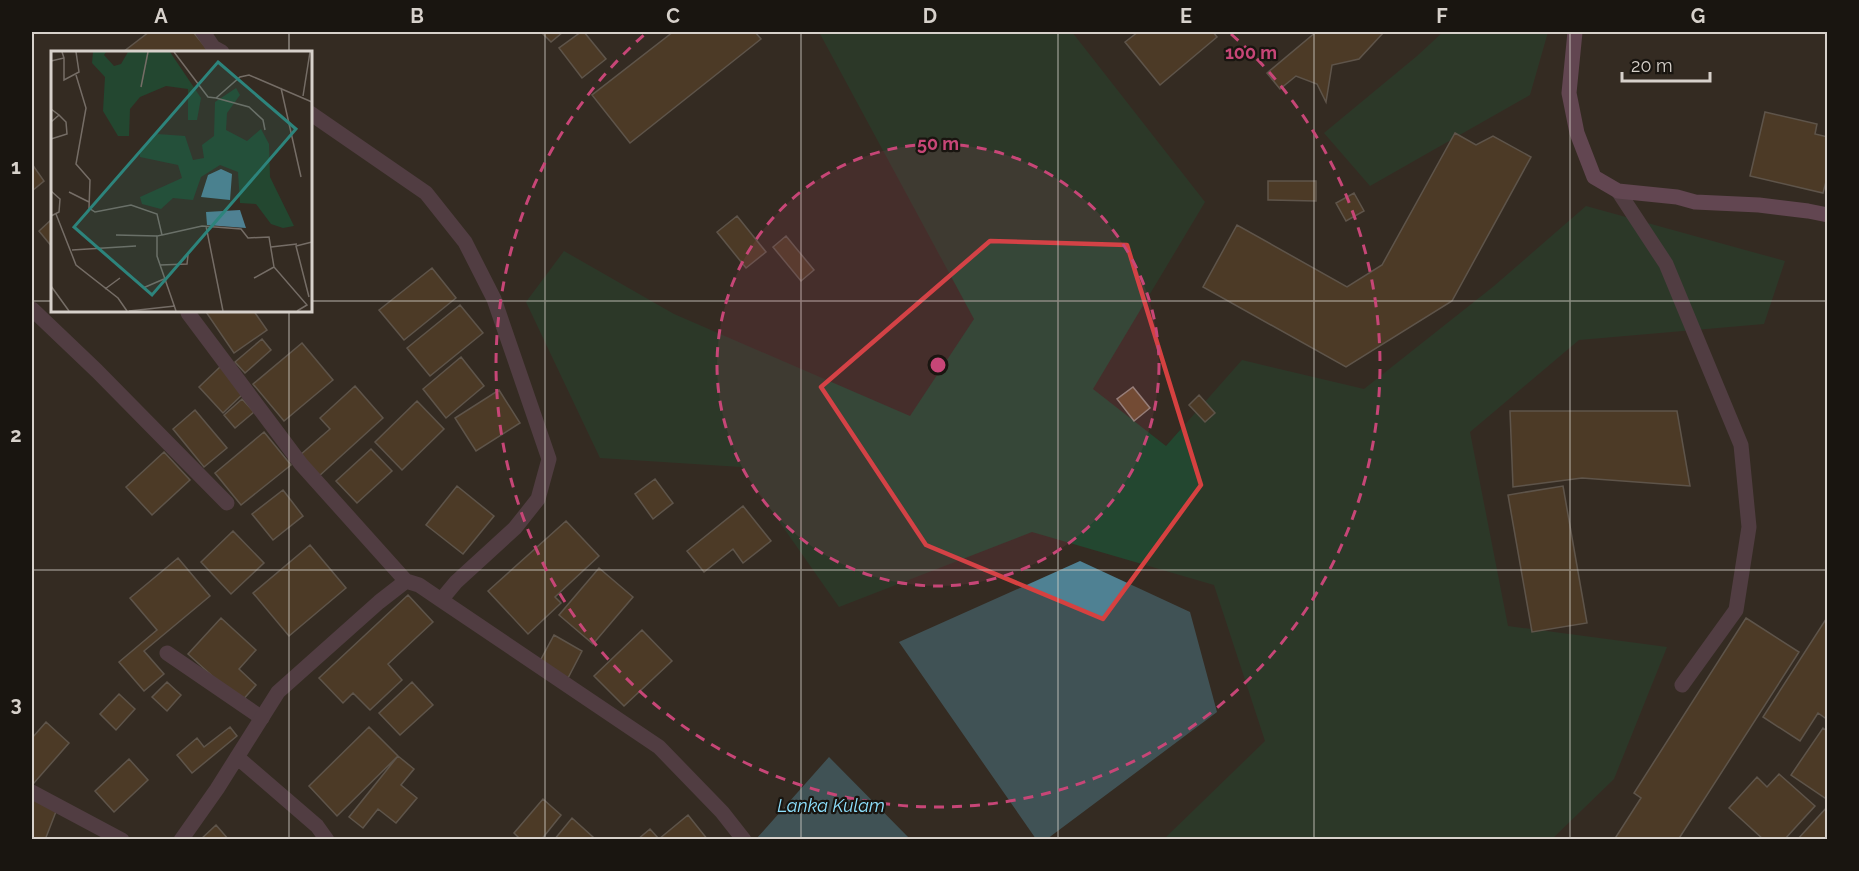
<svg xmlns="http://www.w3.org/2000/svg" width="1859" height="871" font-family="Raleway,sans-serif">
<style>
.green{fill:#234730}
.water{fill:#4f8193}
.building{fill:#684c2c;stroke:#91867a;stroke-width:1.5}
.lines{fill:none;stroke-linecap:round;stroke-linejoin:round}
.lane{stroke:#735369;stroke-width:15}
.street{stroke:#735369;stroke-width:15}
.secondary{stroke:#99668a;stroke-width:15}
.marked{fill:none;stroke:#d64140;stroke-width:4.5;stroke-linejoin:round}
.grid{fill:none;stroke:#d7d1cb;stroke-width:1.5;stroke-opacity:0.55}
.ring{fill:none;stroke:#c74677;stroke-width:3;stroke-dasharray:10 8}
.labels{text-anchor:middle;stroke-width:4.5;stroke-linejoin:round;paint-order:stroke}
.water-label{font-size:18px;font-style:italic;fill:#8ee1fe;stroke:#191510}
.inset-road{fill:none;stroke:#756d66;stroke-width:1.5}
.view{fill:#2d847c;fill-opacity:0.15;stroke:#2d847c;stroke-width:3}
.inset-edge{fill:none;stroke:#d7d1cb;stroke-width:3}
.centre{fill:#c74677;stroke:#191510;stroke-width:3}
.ring-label{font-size:18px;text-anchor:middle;font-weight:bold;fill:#c74677;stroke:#191510;stroke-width:4.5;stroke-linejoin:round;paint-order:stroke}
.neatline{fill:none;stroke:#d7d1cb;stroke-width:2}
.grid-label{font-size:20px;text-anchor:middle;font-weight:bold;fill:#d7d1cb}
</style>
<rect width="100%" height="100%" fill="#342b22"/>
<path class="green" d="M819,32H1072L1205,202L1093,389L1166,446L1242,360L1364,389L1494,286L1586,206L1785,261L1764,324L1579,340L1470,432L1508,626L1667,647L1614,779L1551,840L1164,839L1265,741L1214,585L1032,532L839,607L741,467L600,458L526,302L564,251L674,314L910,416L974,319Z
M1443,32H1548L1530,95L1370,186L1324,133L1417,56Z"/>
<path class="water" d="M1080,561L1190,612L1217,712L1047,839H1036L899,642Z
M829,757L910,839H759L757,838Z"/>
<path class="building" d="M149,32H193L208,50L204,52H123Z
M541,32H563L551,42Z
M581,32H584L606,59L582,78L559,48Z
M673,32H755L761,39L630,143L592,95Z
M1138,32H1213L1217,37L1160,85L1125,42Z
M1316,32H1384L1359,59L1332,65L1326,102L1317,84L1296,76L1280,89L1267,73Z
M1765,112L1817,124L1815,134L1828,137V174L1823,193L1750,176Z
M1455,133L1476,145L1493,136L1531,157L1452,301L1346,367L1203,287L1237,225L1347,287L1382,265Z
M32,164L44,181L32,191Z
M1268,181H1316V201L1268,200Z
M1354,193L1364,211L1346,221L1336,203Z
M737,216L766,252L746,268L717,232Z
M52,219V247L39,231Z
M786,236L814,270L801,281L773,247Z
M432,268L456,298L404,340L379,310Z
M460,305L483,333L430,376L407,348Z
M207,310H253L267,330L234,353L206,312Z
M262,339L271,350L245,373L235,362Z
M302,343L333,380L284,421L253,384Z
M461,357L484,386L446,418L423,389Z
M221,366L245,392L223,413L199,387Z
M355,386L383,418L318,477L299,456L330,429L320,418Z
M1133,387L1150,408L1134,421L1117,399Z
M499,390L520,423L476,451L455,418Z
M1199,395L1215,413L1205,422L1189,405Z
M242,399L254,412L235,428L224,415Z
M417,401L444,429L402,470L375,442Z
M195,410L227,448L204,467L173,429Z
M1510,411H1677L1690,486L1582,478L1513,487Z
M264,432L291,465L241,505L215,473Z
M371,449L392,471L357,503L336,481Z
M164,452L190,480L152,515L126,487Z
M655,479L673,503L653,519L635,494Z
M457,486L494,516L463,554L426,525Z
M1563,486L1587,623L1532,632L1508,495Z
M283,490L303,516L273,540L252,514Z
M743,506L771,541L743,563L733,549L704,572L687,551Z
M566,521L599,556L555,597L561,603L528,634L488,591Z
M233,531L264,563L231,594L201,562Z
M310,545L346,588L289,636L253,593Z
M178,558L210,596L144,651L164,674L144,691L119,662L157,630L130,598Z
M599,568L633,597L593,644L559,615Z
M408,595L433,622L388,664L402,680L370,710L353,693L343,703L319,678Z
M1828,616V720L1818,713L1800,741L1763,717Z
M221,618L256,650L239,669L256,685L241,702L188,654Z
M1746,618L1799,652L1678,840H1614L1641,798L1634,793Z
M642,630L672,661L624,706L594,676Z
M554,635L582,651L568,678L539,663Z
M167,682L181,695L167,711L152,697Z
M412,682L433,705L400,735L379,713Z
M119,694L135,709L116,730L100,714Z
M46,722L69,743L34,783L32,781V738Z
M230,727L237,736L192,773L177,755L197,738L204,747Z
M369,727L398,756L337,816L309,786Z
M1823,728L1828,732V800L1791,775Z
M398,756L414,769L401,785L417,798L396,823L378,809L363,828L349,817Z
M129,759L148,780L114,812L95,791Z
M1779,774L1815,806L1784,840H1764L1729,808L1757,777L1767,787Z
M32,798L57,809L45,840H32Z
M543,799L561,815L541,840H521L514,833Z
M1828,806V836L1824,840H1797Z
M688,815L708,840H637L650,829L659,839Z
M572,818L593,837L590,840H554Z
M216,825L229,840H200Z"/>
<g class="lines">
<path class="lane" d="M1618,191L1666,264L1741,445L1749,527L1736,610L1682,685
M167,653L262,718"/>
<path class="street" d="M203,32L213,47L222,52
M32,309L97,371L227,503
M188,313L301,464L406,581
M441,600L659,747L722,812L744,840
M237,757L317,826L327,840
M32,792L122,840
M181,840L217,789L278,692L379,602L406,581L419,585L441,600L456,582L515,528L538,499L549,459L494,299L465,242L426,193L310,113"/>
<path class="secondary" d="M1575,32L1569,93L1577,133L1594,177L1618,191L1677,197L1695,202L1759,205L1808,211L1828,215"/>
</g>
<path d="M0 0H1859V871H0ZM990,241L1127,245L1201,485L1103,619L926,545L821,387Z" fill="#342b22" fill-opacity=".55" fill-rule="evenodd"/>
<path class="marked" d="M990,241L1127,245L1201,485L1103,619L926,545L821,387Z"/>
<path class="grid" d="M289,32V52M545,32V840M801,32V840M1058,32V840M1314,32V840M1570,32V840M32,301H52M310,301H1828M289,310V840M32,570H1828"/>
<circle cx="938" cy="365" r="221" fill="#c74677" fill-opacity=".12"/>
<g class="ring">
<circle cx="938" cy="365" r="221"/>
<path d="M1231 34A442 442 0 1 1 645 34"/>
</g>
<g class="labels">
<g class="water-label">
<text x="831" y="812">Lanka Kulam</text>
</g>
</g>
<g transform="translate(51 51)">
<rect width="261" height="261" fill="#342b22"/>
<path d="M42,1H55L53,4L63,15L70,13L77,1H119L150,47L146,69H137V38L115,35L89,46L79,58L78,85H67L52,60L54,26L41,12ZM185,37L189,44L176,62L175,79L196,90L210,78L218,93L219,126L243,175L232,177L220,173L205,153L189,152L187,121L169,114L150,126L142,149L122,147L110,158L91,153L89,146L131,127L127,114L89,106V98L106,83L134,85L142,109L153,107L151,94L163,85L164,51Z" fill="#234730"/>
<path d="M170,118L181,123L179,149L150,146L157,124ZM189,159L195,177L156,174L155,161Z" fill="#4f8193"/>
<path class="inset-road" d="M123,1L157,46L165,47L189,26L198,24L261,51M13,7V29L28,21L25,1M0,10L13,7L11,1M25,24L35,57L25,113L39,129L38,157L44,161L80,154L106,163L111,184L106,185V205L125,260M90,36L97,1M230,37L250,126M252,45L259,1M165,47L198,56L212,69L214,79M0,58L8,64L0,71M0,88L16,83L15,71L8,64M0,140L9,148L8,161L0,165M18,141L38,151M5,163L25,214L67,247L76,260M155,175L172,260M65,184L106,185M111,184L151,175L190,178L197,187L218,186L223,216L256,254L246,260M220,196L246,193M21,199L85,195M109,214L136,213L137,204M203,227L223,216M0,235L18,260M92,237L113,228M54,238L69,227M258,246L245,195L261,191M78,260L124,255"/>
<path class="view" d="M167,11L245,78L101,244L23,176Z"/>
<rect width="261" height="261" class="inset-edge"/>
</g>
<circle cx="938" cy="365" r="9" class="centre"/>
<g class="ring-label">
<text x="1251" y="59">100 m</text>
<text x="938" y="150">50 m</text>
</g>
<rect width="1859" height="871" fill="none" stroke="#191510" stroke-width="66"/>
<path d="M1622 72v9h88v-9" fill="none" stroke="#d7d1cb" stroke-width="3"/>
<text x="1631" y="72" font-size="18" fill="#d7d1cb" stroke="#191510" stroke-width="4.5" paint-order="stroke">20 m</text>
<rect x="33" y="33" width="1793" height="805" class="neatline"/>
<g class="grid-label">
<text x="161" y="23">A</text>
<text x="417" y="23">B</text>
<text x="673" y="23">C</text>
<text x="930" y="23">D</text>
<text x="1186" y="23">E</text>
<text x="1442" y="23">F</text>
<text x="1698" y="23">G</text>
<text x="16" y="174">1</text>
<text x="16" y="442">2</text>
<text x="16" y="711">3</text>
</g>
</svg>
